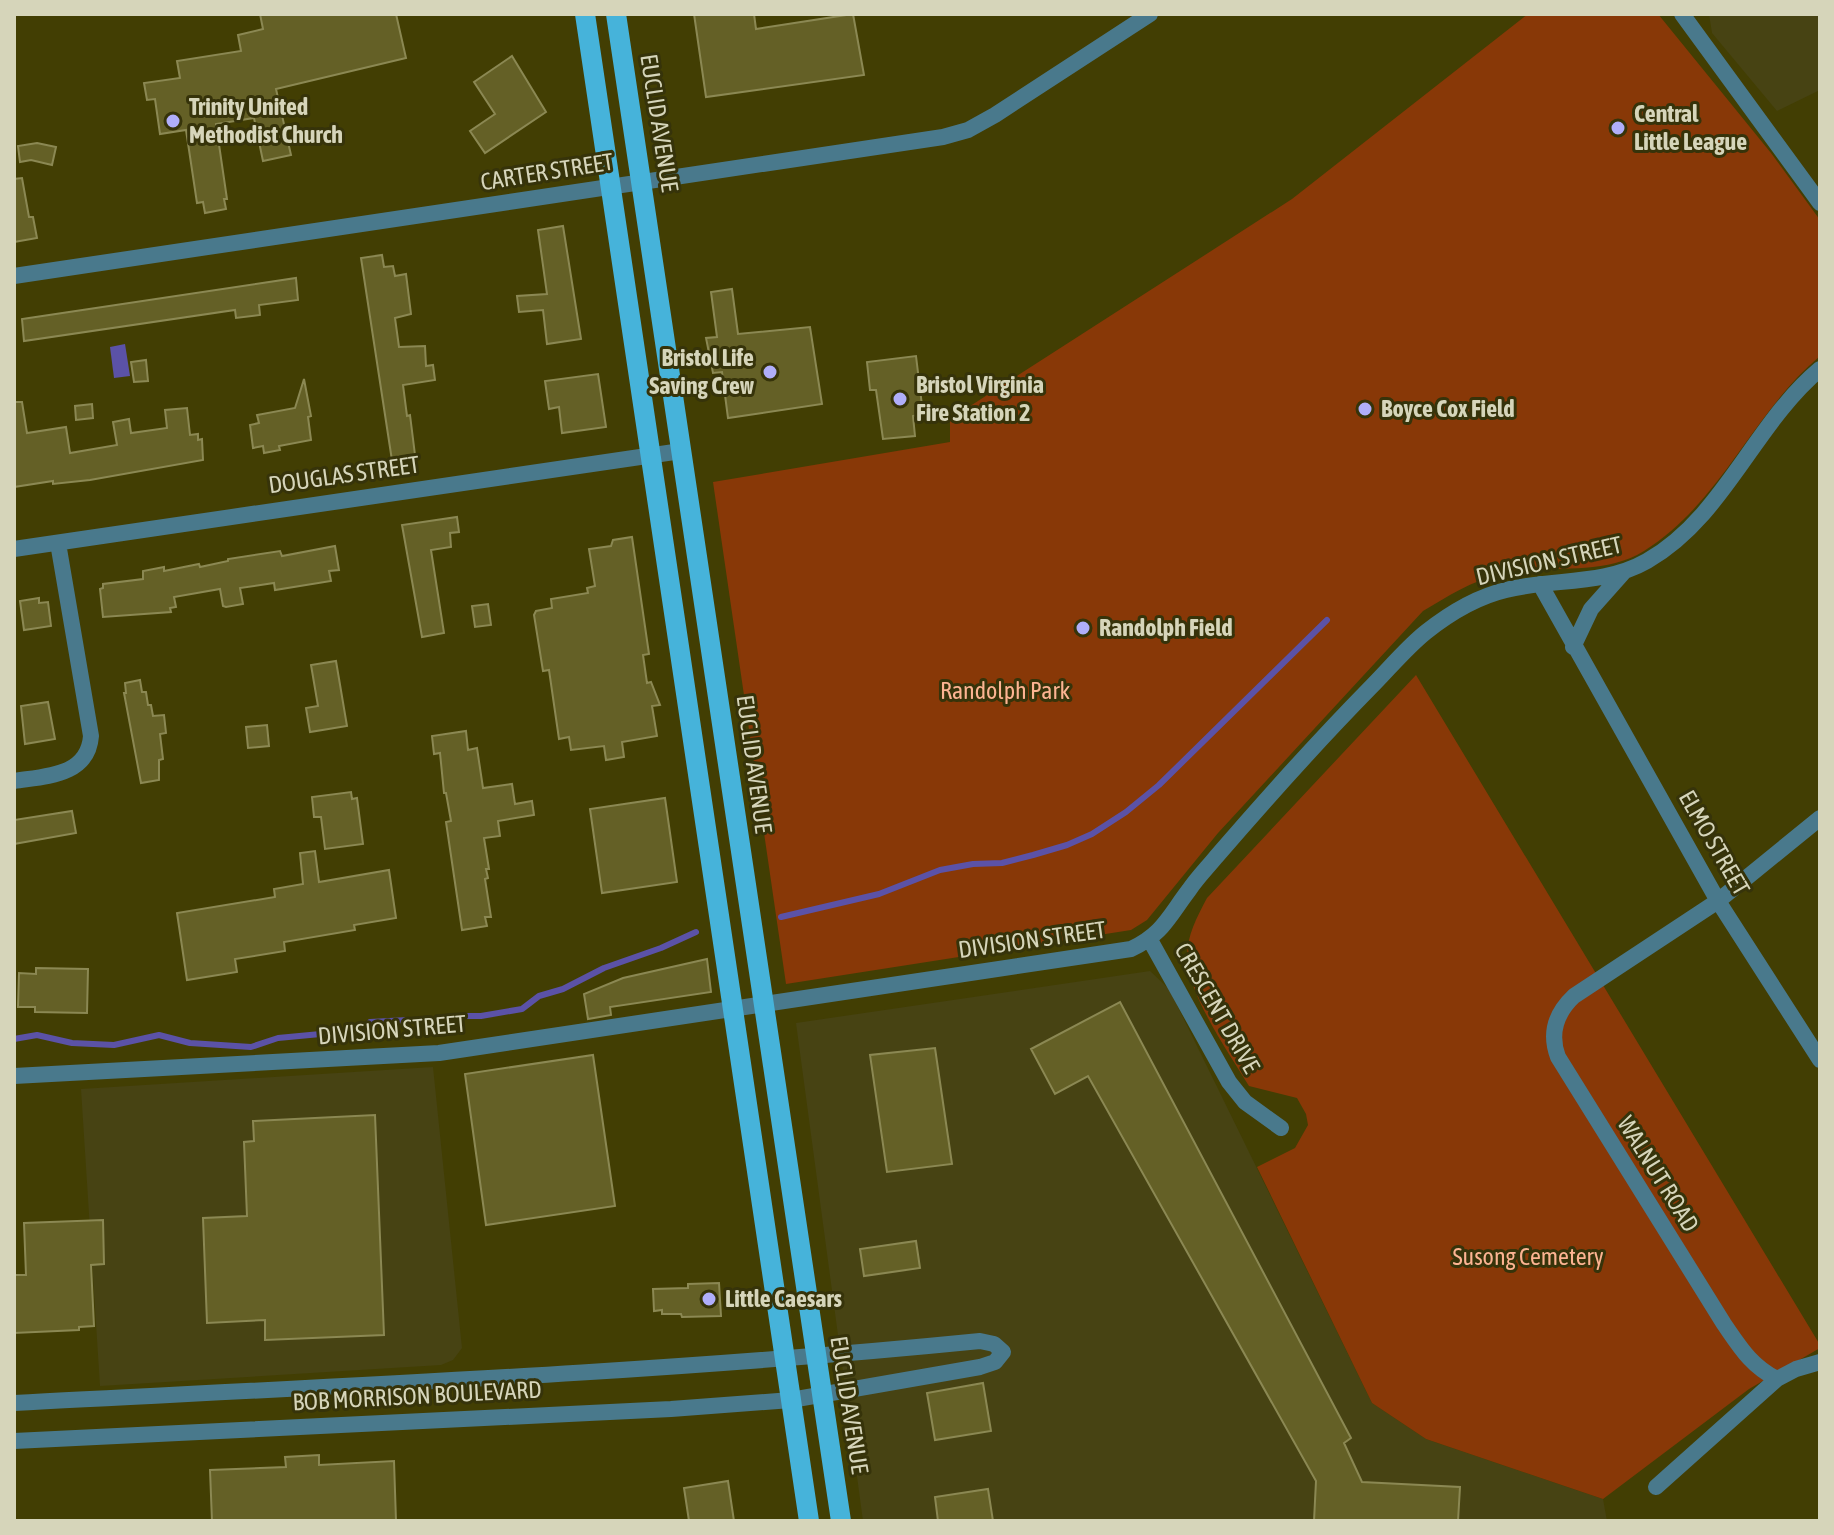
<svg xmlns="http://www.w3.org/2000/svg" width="1834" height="1535" font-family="'Asap Condensed',sans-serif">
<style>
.built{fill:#474313}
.green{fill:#883807}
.water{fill:#5b52a7}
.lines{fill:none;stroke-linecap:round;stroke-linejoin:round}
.stream{stroke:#5b52a7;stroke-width:6}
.building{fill:#646026;stroke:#8b8853;stroke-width:2}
.minor{stroke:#49798c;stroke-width:16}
.tertiary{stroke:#49798c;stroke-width:16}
.primary{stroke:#46b3da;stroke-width:20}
.poi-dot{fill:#b0aefa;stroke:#36330a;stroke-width:3}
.labels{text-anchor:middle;stroke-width:6;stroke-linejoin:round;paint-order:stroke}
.poi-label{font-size:24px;font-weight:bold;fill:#d6d5ba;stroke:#36330a;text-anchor:start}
.street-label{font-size:24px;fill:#d6d5ba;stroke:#36330a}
.park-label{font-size:24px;fill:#fdb492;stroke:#36330a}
</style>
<rect width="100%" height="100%" fill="#423e03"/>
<path class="built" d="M1709,14H1820V90L1777,111L1712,33Z
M1150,971L1169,989L1372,1403L1426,1439L1603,1499L1607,1521H863L796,1023Z
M433,1067L462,1348L453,1360L441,1365L100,1386L81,1089Z"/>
<path class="green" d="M1528,14H1658L1771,153L1820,220V356C1752,413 1721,503 1644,551C1600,578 1548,563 1500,574C1472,581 1448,596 1423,611L1218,833L1147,920L1131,930L786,984L713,482L950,442V419L1292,199Z
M1416,675L1820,1345V1348L1749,1389L1603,1499L1426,1439L1372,1403L1257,1167L1295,1148L1308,1125L1306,1114L1297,1098L1249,1086C1230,1055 1187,993 1187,957C1187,935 1197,917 1207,898Z"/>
<path class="water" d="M125,344L130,376L114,378L110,347Z"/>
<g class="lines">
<path class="stream" d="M781,917L879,894L940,870L973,864L1002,863L1033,855L1067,845L1092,834L1126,812L1159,785L1327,620
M452,1016H481L522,1009L539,996L563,989L604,968L661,948L696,932
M14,1039L37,1035L72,1043L114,1045L159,1035L190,1043L251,1047L278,1038L363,1030L370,1022L408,1020"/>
</g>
<path class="building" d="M260,14H396L406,58L276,89L291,155L263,161L254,118L216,124L227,199H224L226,209L205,213L203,202L197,203L186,130L160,134L155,99L147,100L144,83L180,78L177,61L241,51L238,35L263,29Z
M694,14H754L756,29L853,14L864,75L706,97Z
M512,56L546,112L485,153L470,131L495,114L474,82Z
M37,143L56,147L52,165L31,160L20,162L18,146Z
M22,178L29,217H33L37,238L14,242V179Z
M563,226L581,339L547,344L543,310L519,312L517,296L547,294L538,230Z
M382,255L384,267L393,266L395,276L406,274L411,314L395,318L399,347L425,346L426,366L433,365L435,380L403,385L407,416L410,415L416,463L393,467L361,258Z
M296,278L298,300L259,305L260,315L236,318L235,310L24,341L22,319L29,318Z
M732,289L738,334L810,327L822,404L728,418L722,372L713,373L706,338L717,337L711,292Z
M916,356L923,414L913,416L915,436L883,439L876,390H870L867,362Z
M146,360L148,381L134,382L131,362Z
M598,374L606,427L562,433L559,407L549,409L545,381Z
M304,379L311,416L308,417L311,440L279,446L280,450L264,453L263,446L253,448L250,425L259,423L257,415L295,408Z
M14,402H22L27,433L66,427L70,453L117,445L113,422L129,419L131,433L167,428L165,410L187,408L190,435L198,434V440L202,439L203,460L90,480L53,484V481L14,487Z
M92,404L93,418L76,420L75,406Z
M457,517L459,532L450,533L451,547L431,550L444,633L422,637L402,525Z
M632,537L649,654L643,655L647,683L651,682L660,705L652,706L657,736L622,742L624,757L606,760L604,746L571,750L569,737L559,739L549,670L543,671L534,615L536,611L552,608L551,599L588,593L587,588L595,586L589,549L611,546L613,540Z
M335,546L339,570L329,571L331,581L275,590L274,583L240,588L243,604L226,607L223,606L220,589L174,597L176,607L170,608L171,612L103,617L100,589L103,588V584L143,579V571L164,567V571L199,564L200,567L228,561V559L280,551L282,556Z
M39,598V603L48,602L51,626L24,630L20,601Z
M488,604L491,625L475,627L472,606Z
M336,661L347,726L310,732L306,708L318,706L311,665Z
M140,680L142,692H146L148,705H151L153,716L164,715L166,733L160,734L163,759L159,760V780L141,783L124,693H126L125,683Z
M48,702L55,739L25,744L21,706Z
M267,725L269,746L248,748L246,727Z
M466,731L468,750L477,748L483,788L512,784L515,804L532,801L534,815L498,821L500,836L484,838L489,869H486L488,878L485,879L491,917H485L487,926L462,930L446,822L451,821L446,793H444L440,753L434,754L432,736Z
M351,792L352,799L357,798L363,844L325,849L321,817H314L312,797Z
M665,798L677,882L602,893L590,809Z
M72,811L76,833L14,844V820Z
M315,851L319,882L389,870L396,918L354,925L355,930L284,942L285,951L235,959L237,972L187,980L177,913L275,897L274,889L303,884L300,853Z
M707,959L711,992L610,1007L611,1015L588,1019L584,994L623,978Z
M36,968L88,969L87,1013L35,1012V1007H18L19,973L36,974Z
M1120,1002L1351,1438L1344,1443L1362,1482L1460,1487L1458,1521H1314L1316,1481L1088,1076L1055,1094L1031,1049Z
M935,1048L952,1164L887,1172L870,1055Z
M593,1055L615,1206L486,1225L465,1074Z
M375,1115L384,1335L265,1340V1320L207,1323L203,1218L247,1216L244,1142L254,1141L253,1121Z
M103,1220L104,1264L91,1265L94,1326L79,1327V1330L14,1333V1275H26L24,1223Z
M916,1241L920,1268L864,1276L860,1249Z
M719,1283L721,1316L682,1317L681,1314H662V1310L654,1311L653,1289L688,1288V1284Z
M983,1383L991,1431L935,1440L927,1393Z
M319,1455V1465L394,1461L396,1521H212L210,1470L286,1467L285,1457Z
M728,1481L734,1521H689L684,1488Z
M988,1489L993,1521H938L935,1497Z"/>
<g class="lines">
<path class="minor" d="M14,276L943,137L968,130L995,115L1150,14
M14,549L681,451
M1540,584L1718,901L1820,1060
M1573,647L1591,609L1623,573
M14,781C46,776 88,776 91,736L58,543
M1150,940L1229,1082L1245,1102L1281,1128
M14,1076L439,1053L1131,949C1163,934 1169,916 1189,890C1197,878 1207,868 1216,857C1266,799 1317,742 1371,687C1389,669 1406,648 1426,632C1450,613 1476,597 1506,590C1553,578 1603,586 1647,561C1724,517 1754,424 1820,369
M1777,1379C1751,1366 1740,1347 1724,1324L1558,1057C1549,1033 1556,1013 1574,996L1718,901L1820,818
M14,1403C336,1386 659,1373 980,1341L994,1344L1003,1352L995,1362L980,1367L791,1400L671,1409L14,1441
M1656,1487L1777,1379L1796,1369L1820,1362"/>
<path class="tertiary" d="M1682,14L1820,203"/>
<path class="primary" d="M585,14L809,1521
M616,14L841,1521"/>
</g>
<g class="poi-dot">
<circle cx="173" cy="121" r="8"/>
<circle cx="1618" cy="128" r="8"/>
<circle cx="770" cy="372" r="8"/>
<circle cx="900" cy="399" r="8"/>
<circle cx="1365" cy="409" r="8"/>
<circle cx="1083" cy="628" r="8"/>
<circle cx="709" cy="1299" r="8"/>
</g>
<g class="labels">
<g class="poi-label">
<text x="189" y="115">Trinity United<tspan x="189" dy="28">Methodist Church</tspan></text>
<text x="1634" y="122">Central<tspan x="1634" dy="28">Little League</tspan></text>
<text x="754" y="366" text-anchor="end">Bristol Life<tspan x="754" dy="28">Saving Crew</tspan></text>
<text x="916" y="393">Bristol Virginia<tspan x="916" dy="28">Fire Station 2</tspan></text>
<text x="1381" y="417">Boyce Cox Field</text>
<text x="1099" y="636">Randolph Field</text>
<text x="725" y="1307">Little Caesars</text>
</g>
<g class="street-label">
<text transform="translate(659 123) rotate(81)" y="8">EUCLID AVENUE</text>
<text transform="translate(547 172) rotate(-9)" y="8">CARTER STREET</text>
<text transform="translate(344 475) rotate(-8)" y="8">DOUGLAS STREET</text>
<text transform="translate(1549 561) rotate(-13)" y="8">DIVISION STREET</text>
<text transform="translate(754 764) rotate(82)" y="8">EUCLID AVENUE</text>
<text transform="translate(1714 843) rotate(60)" y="8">ELMO STREET</text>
<text transform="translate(1032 940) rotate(-8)" y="8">DIVISION STREET</text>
<text transform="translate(1217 1008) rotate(60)" y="8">CRESCENT DRIVE</text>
<text transform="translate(392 1030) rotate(-5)" y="8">DIVISION STREET</text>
<text transform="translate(1658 1174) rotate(58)" y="8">WALNUT ROAD</text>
<text transform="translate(417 1396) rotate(-3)" y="8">BOB MORRISON BOULEVARD</text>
<text transform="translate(849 1405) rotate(81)" y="8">EUCLID AVENUE</text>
</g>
<g class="park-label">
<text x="1005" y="699">Randolph Park</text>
<text x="1528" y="1265">Susong Cemetery</text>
</g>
</g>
<rect width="1834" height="1535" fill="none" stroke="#d6d5ba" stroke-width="32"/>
</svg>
